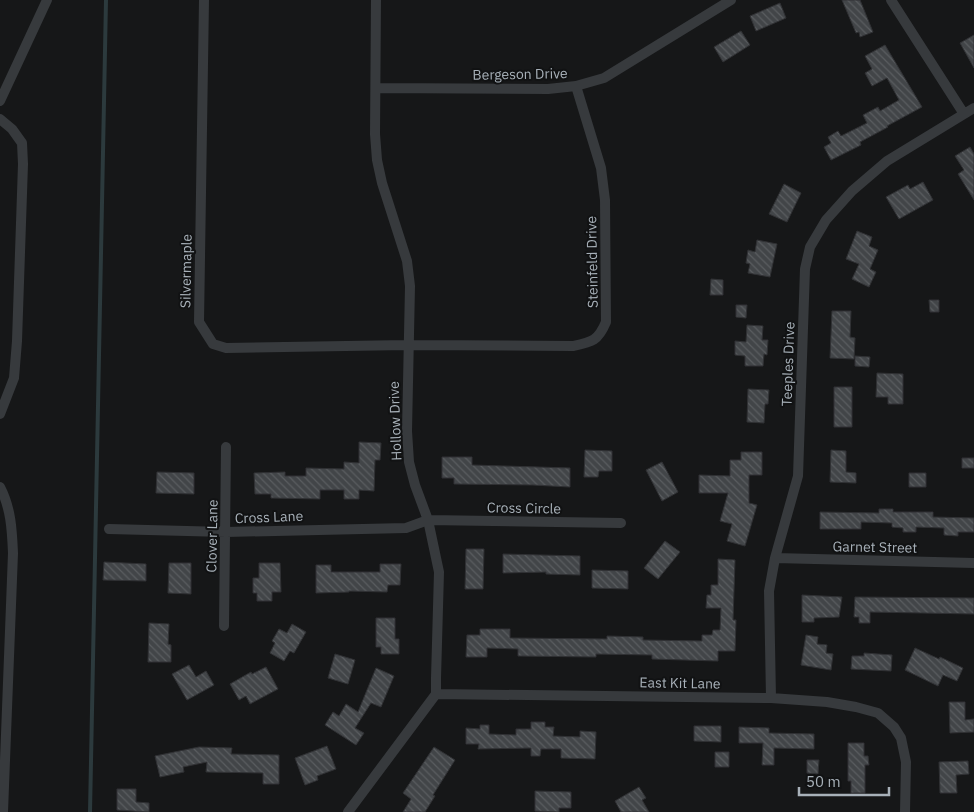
<svg xmlns="http://www.w3.org/2000/svg" width="974" height="812" font-family="'IBM Plex Sans',sans-serif">
<style>
.lines{fill:none;stroke-linecap:round;stroke-linejoin:round}
.stream{stroke:#2c3a3d;stroke-width:4}
.building{fill:url(#building-back-hatch);stroke:#303134}
.minor{stroke:#373a3d;stroke-width:10}
.labels{text-anchor:middle;stroke-width:4;stroke-linejoin:round;paint-order:stroke}
.street-label{font-size:14px;fill:#a8b1b9;stroke:#111213}
</style>
<defs>
<pattern id="building-back-hatch" width="6" height="6" patternUnits="userSpaceOnUse" patternTransform="scale(1.25)"><rect width="6" height="6" fill="#424548"/><path d="M-1 5l2 2M0 0l6 6M5-1l2 2" fill="none" stroke="#5a5d60"/></pattern>
</defs>
<rect width="100%" height="100%" fill="#161718"/>
<g class="lines">
<path class="stream" d="M90,812L106,0"/>
</g>
<path class="building" d="M842,0H860L873,32L860,37L859,32L856,33Z
M780,3L786,18L756,31L750,16Z
M741,31L750,45L723,62L714,47Z
M974,35V68L960,43Z
M885,45L922,107L887,126L888,127L860,142L861,145L831,160L824,147L831,143L828,137L838,131L841,136L867,123L863,115L878,107L880,111L899,100L887,78L872,86L865,73L872,69L865,56Z
M970,147L974,154V200L958,174L964,170L955,156Z
M923,182L933,200L899,219L886,197L908,185L910,189Z
M784,184L801,193L787,222L769,214Z
M857,231L872,237L869,246L878,250L870,269L876,272L869,287L852,279L859,264L846,259Z
M757,240L777,244L770,277L748,273L750,264L746,263L748,250L755,252Z
M711,279L723,280V295H710Z
M929,300H939V312H930Z
M736,305H747L746,318L736,317Z
M832,311H851L850,337L855,338L854,359L830,358Z
M747,325L763,326L762,340H768L767,355L764,354L763,366H745V356L735,355V341L746,342Z
M855,356L870,357L869,367L855,366Z
M877,373L903,374V404H888V397H876Z
M834,387H852V427H834Z
M748,389L769,390L768,404H765L764,423L747,422Z
M359,442L381,443L380,460H375L374,491L359,490V499H344V490H320V499L271,498V494H255L254,473L285,472V476H306V468L344,469V462L359,463Z
M585,450L612,451V471H599L598,477H584Z
M831,450L846,451V472L856,473V483L830,482Z
M741,452H762V475H749V503L757,505L745,546L727,541L732,524L720,521L728,493H699V475L730,476V460H741Z
M442,457H472V465L570,468V487L533,485L454,484V478H442Z
M962,458H974V468H962Z
M662,462L678,492L662,501L646,470Z
M157,472L194,473V494L156,493Z
M909,473H926V487H909Z
M879,509H893V512H933V517L974,518V532H958V536L944,535V528L916,527V532H903V528L892,527V523L861,522V529H820V512L879,513Z
M665,541L680,552L658,579L644,568Z
M466,549H484L483,589H465Z
M503,554L580,556V575L546,574V572L503,573Z
M718,559L735,560L733,620H736L735,651H718V661L652,659V655L596,654V657L518,656V649L487,648V657H466L467,635H480V629H510V638L607,639V636L643,637V640L702,641V635H712L713,630H720L721,608H706L707,595H711V585H718Z
M104,562L146,564V581L103,580Z
M169,563H191V594L168,593Z
M259,563H280L281,592H272V601H257V593H253V578H259Z
M380,564H401L400,585H388L387,592L349,591V592L316,593V565H331V572H380Z
M592,570L628,571V589L592,588Z
M802,595L842,597L839,617L814,618V622H802Z
M855,597L974,598V614L870,612V623H859V617H854Z
M376,618H395V639H399V654H381V647H376Z
M149,623L169,624L168,644L171,645V662H148Z
M292,624L306,632L294,653L290,651L284,661L270,653L275,643L272,641L279,629L287,633Z
M806,635L818,637L817,644L827,645L826,653L833,654L831,670L801,665Z
M915,648L939,659L940,657L963,668L957,681L943,675L938,686L905,670Z
M864,653L892,655L891,671L851,669L852,656H864Z
M335,654L355,660L348,684L328,678Z
M189,665L196,677L206,671L214,685L187,700L172,674Z
M266,667L278,689L250,704L246,696L239,700L230,684L251,672L252,674Z
M376,668L394,676L381,707L371,703L355,728L364,733L356,745L325,725L333,712L339,716L346,704L358,712Z
M949,702H965V720L974,719V732L950,733Z
M531,722H545V727H554L553,736L580,737V731L596,732L595,759L561,758V749H541L540,756H531V748L478,749L479,744H466V728L480,729V725H489V734L516,735V729H531Z
M694,726H721V742L694,741Z
M739,727L769,728V733L814,734V749L774,748V765H762L763,743H739Z
M848,743H864V756H868L869,765H865V793H851V781H848Z
M327,746L336,769L317,776L318,780L305,785L295,758Z
M199,747L232,748L231,754L279,755V784H263V773L206,772L207,762L183,767L184,772L160,777L155,756Z
M434,747L455,760L433,795L435,796L425,812H403L411,799L403,793Z
M715,752H729V767H715Z
M807,760H819L818,774L807,773Z
M968,761L969,774L956,775L957,793H940L939,762Z
M639,787L646,798L642,800L649,812H621L615,801Z
M117,789H136V802L149,803V812L117,810Z
M535,791L571,792V808H559V812L535,811Z"/>
<g class="lines">
<path class="minor" d="M204,0L199,322L213,344L226,348L407,345L573,346C592,342 598,341 606,322L605,200L601,168L576,86
M891,0L964,114
M376,88L548,89L576,86L604,78L731,0
M0,101L47,0
M0,119L12,129L22,143L23,164L17,341L14,378L0,414
M0,487C11,508 12,530 13,553L3,812
M109,529L226,532L406,528L428,520L621,523
M775,558L974,563
M224,626L226,447
M436,694L771,698L827,702L856,707L878,713L894,727L901,738L906,762L905,812
M771,698L769,591L775,558L798,476L805,269L810,247L826,220L852,191L887,161L974,108
M348,812L436,694V678L439,572L428,520L415,485L409,462L407,431L410,286L407,261L382,183L377,160L375,134L376,0"/>
</g>
<g class="labels">
<g class="street-label">
<text transform="translate(520 74) rotate(-1)" y="5">Bergeson Drive</text>
<text transform="translate(592 262) rotate(-91)" y="5">Steinfeld Drive</text>
<text transform="translate(186 271) rotate(-89)" y="5">Silvermaple</text>
<text transform="translate(788 364) rotate(-88)" y="5">Teeples Drive</text>
<text transform="translate(395 421) rotate(-92)" y="5">Hollow Drive</text>
<text transform="translate(524 508) rotate(1)" y="5">Cross Circle</text>
<text transform="translate(269 517) rotate(-2)" y="5">Cross Lane</text>
<text transform="translate(212 536) rotate(-89)" y="5">Clover Lane</text>
<text transform="translate(875 547) rotate(1)" y="5">Garnet Street</text>
<text transform="translate(680 683) rotate(1)" y="5">East Kit Lane</text>
</g>
</g>
<path d="M799 787v8h90v-8" fill="none" stroke="#a8b1b9" stroke-width="2.5"/>
<text x="806" y="787" font-size="15" fill="#a8b1b9" stroke="#111213" stroke-width="4" paint-order="stroke">50 m</text>
</svg>
